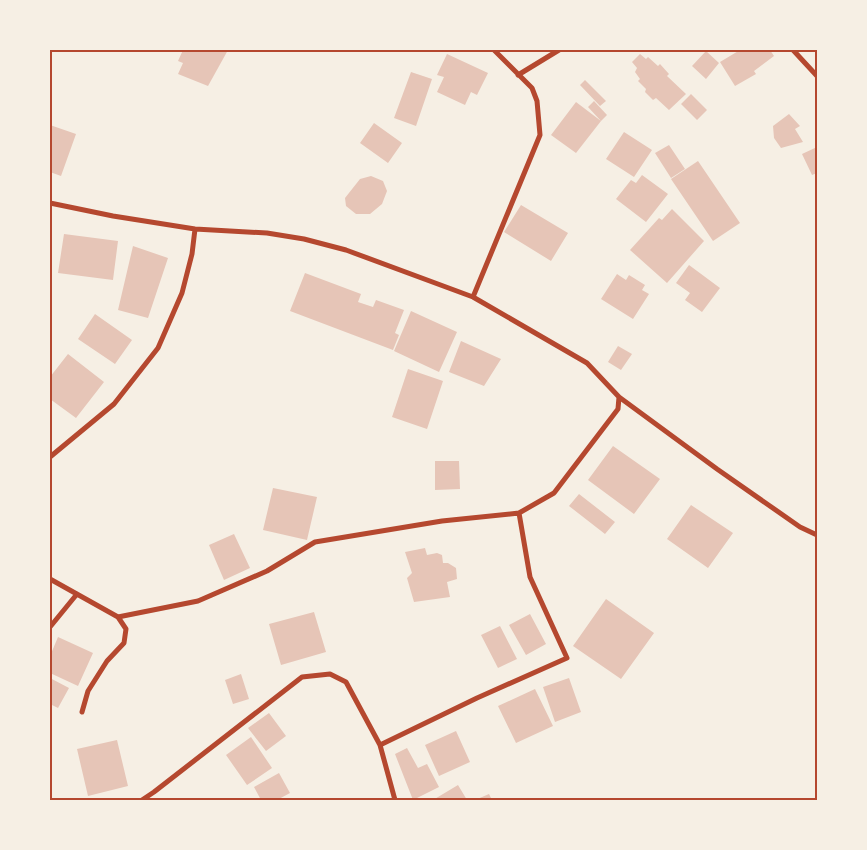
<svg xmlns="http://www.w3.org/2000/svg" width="867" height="850" font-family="Mulish,sans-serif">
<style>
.building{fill:#e6c5b7}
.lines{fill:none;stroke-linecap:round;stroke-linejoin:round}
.minor{stroke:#b5482f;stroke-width:5}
.neatline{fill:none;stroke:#b5482f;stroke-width:2}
</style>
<rect width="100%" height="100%" fill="#f6efe4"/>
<path class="building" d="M183,50H228L208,86L178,74L183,63L178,61Z
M740,50H770L774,56L754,71L756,74L735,86L720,62Z
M706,51L719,63L706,79L692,66Z
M447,54L488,73L477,95L471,92L465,105L437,92L444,77L437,75Z
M640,54L646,59L648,57L658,66L660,64L669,74L667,76L686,94L669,110L656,98L653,100L645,92L646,89L638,81L640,79L635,72L637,68L632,62Z
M411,72L432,79L416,126L394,118Z
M585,80L606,101L600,106L580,85Z
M691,94L707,110L697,120L681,104Z
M594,101L607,115L601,121L588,107Z
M576,102L601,121L576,153L551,135Z
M789,114L800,126L795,129L803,142L781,148L774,138L773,126Z
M374,123L402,143L388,163L360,143Z
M50,125L76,134L61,176L50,172Z
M624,132L652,150L634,177L606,159Z
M669,145L685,169L671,178L655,153Z
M817,147V173L812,175L802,154Z
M698,161L740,223L713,241L671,179Z
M642,175L668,194L646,222L616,199L631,180L636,183Z
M371,176L383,181L387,191L382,204L370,214H356L346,206L345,198L360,179Z
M521,205L568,233L551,261L504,232Z
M672,209L704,241L667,283L630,250L659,218L662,220Z
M64,234L118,241L113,280L58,273Z
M133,246L168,258L148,318L118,310Z
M689,265L720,288L702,312L685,300L690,293L676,283Z
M305,273L361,294L358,302L373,307L376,300L404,310L395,333L399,335L393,350L290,311Z
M617,274L626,280L629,275L645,285L642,290L649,294L633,319L601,299Z
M411,311L457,332L439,372L394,351Z
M95,314L132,340L115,364L78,339Z
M461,341L501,359L484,386L449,372Z
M618,346L632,354L621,370L608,362Z
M68,354L104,382L76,418L50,399V377Z
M408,369L443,381L427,429L392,417Z
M613,446L660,479L634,514L588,480Z
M435,461H459L460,489L435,490Z
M273,488L317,497L307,540L263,530Z
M579,494L615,522L605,534L569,506Z
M691,505L733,533L708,568L667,539Z
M234,534L250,568L224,580L209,545Z
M425,548L427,555L437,553L442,555L443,563H448L456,568L457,579L447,582L450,597L414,602L407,578L412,573L405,552Z
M606,599L654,633L621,679L573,646Z
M314,612L326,652L281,665L269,624Z
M530,614L546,644L526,655L509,625Z
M500,626L517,659L498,668L481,635Z
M58,637L93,653L78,686L50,673V656Z
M241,674L249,699L233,704L225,680Z
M50,678L69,688L58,708L50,704Z
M569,678L581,712L555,722L543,687Z
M535,689L553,726L516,743L498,706Z
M269,713L286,736L266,751L248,728Z
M456,731L470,762L439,776L425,745Z
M251,737L272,768L247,785L226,755Z
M117,740L128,786L88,796L77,749Z
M407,748L418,768L427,764L439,787L413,800L395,754Z
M279,773L290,793L277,800H261L254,787Z
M458,785L467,800H433Z
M489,794L492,800H475Z"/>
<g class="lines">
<path class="minor" d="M793,50L817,76
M518,75L559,50
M50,203L113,216L195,229L267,233L304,239L346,250L473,297L587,363L619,397L717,469L800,527L817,535
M473,297L540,135L537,101L532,88L494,50
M50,457L114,404L158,348L182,293L192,254L195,229
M50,579L118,617L126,629L124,643L107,661L88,691L82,712
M118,617L198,601L267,571L315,542L442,521L519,513
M50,627L77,594
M380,745L477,698L567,658L530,577L519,513L554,493L618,409L619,397
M142,800L154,792L302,677L330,674L346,682L380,745L395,800"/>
</g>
<rect width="867" height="850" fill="none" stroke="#f6efe4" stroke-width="102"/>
<rect x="51" y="51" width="765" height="748" class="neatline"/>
</svg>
